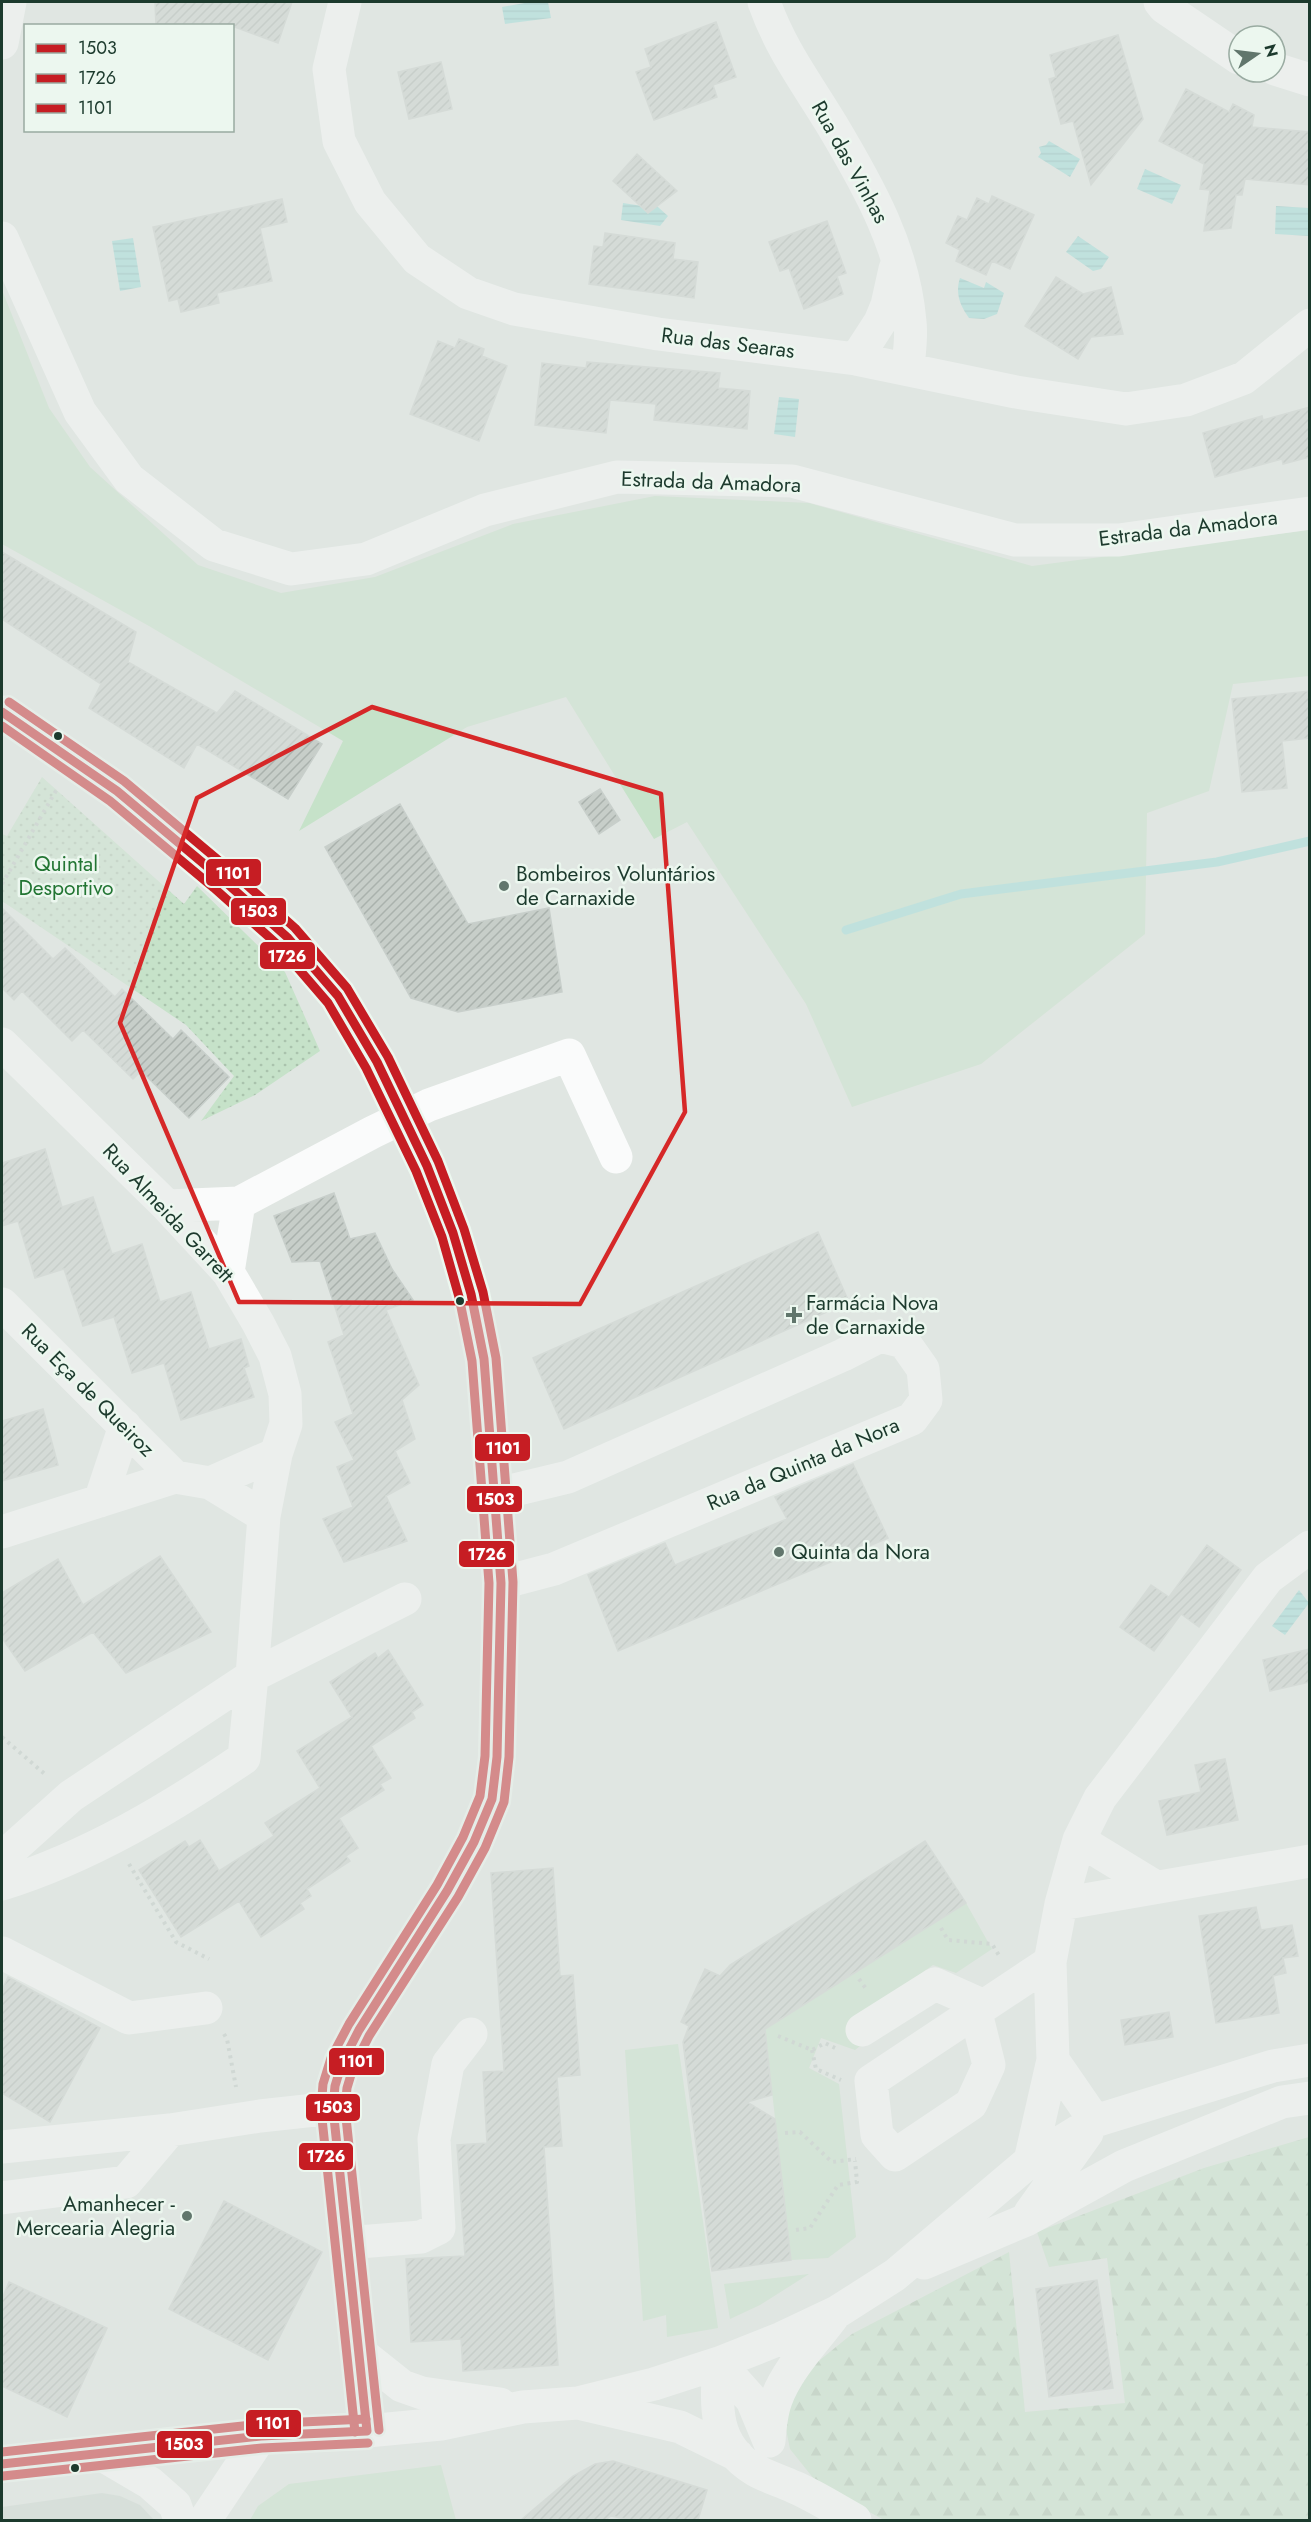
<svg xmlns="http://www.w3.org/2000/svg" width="1311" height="2522" font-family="Jost,sans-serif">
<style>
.built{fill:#cdd8d1}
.grass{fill:#c6e2c9}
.forest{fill:url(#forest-firs)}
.park{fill:url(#park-dots)}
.water{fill:url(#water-rules)}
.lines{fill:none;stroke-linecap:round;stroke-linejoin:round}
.stream{stroke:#9adcd8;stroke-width:9}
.building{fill:url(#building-hatch);stroke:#c8cfcb;stroke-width:1.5}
.path{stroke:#bdc8c3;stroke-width:4;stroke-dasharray:3 4.5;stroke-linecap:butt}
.minor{stroke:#fafbfb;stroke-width:33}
.minor-bridge{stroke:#fafbfb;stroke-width:33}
.bus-1-casing{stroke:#ecf7ef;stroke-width:14}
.bus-2-casing{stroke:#ecf7ef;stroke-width:14}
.bus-3-casing{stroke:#ecf7ef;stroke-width:14}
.bus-1{stroke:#c61d23;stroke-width:9}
.bus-2{stroke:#c61d23;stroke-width:9}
.bus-3{stroke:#c61d23;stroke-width:9}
.marked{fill:none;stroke:#d62828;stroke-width:4.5;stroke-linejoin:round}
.bus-dot{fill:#1c3a2d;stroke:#ecf7ef;stroke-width:2}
.poi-dot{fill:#61766c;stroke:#ecf7ef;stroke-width:2}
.labels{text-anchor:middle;stroke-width:5;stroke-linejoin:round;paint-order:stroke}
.street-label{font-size:21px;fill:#1c3a2d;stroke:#ecf7ef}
.park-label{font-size:21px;fill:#227533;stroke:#ecf7ef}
.poi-label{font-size:21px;fill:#1c3a2d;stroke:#ecf7ef;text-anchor:start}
.line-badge{stroke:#ecf7ef;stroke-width:2}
.badge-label{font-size:16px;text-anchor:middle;font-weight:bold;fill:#fff}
</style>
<defs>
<pattern id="forest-firs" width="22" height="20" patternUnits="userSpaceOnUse" patternTransform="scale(1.5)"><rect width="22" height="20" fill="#c6e2c9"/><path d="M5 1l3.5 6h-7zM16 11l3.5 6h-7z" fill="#aac3ad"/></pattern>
<pattern id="park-dots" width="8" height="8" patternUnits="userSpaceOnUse" patternTransform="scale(1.5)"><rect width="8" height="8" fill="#c6e2c9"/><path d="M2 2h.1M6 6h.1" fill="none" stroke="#aac3ad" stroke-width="1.8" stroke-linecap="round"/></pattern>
<pattern id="water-rules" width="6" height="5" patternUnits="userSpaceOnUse" patternTransform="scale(1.5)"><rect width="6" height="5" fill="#9adcd8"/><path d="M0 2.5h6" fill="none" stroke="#84beba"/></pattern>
<pattern id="building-hatch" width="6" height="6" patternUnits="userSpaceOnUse" patternTransform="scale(1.5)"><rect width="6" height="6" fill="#c7cec9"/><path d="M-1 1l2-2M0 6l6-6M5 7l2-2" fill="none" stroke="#aab2ad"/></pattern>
</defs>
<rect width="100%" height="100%" fill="#e0e6e2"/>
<path class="built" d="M102,2493L120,2496L140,2505L154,2520H2V2507Z"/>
<path class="grass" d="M2,290L49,408L90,467L198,565L281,593L375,577L513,524L655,496L809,503L1032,566L1309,530V676L1233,684L1209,791L1147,813L1145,934L981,1064L852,1107L806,1004L687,822L654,839L566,697L467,727L299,831L343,741L149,626L2,544Z
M966,1903L992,1949L956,1973L933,1965L848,2026L860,2046L855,2050L821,2038L809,2068L839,2084L856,2237L828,2258L791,2260L765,2029Z
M678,2044L718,2328L667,2337L666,2315L643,2321L625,2050Z
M809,2274L760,2305L730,2319L724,2284Z
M441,2465L456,2520H250L258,2506L289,2484Z"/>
<path class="forest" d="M1309,2137V2520H884L818,2484L790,2449L783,2414L799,2377L852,2334L1009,2252L1025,2412L1125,2403L1107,2258L1049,2267L1037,2232L1204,2168Z"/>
<path class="park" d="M42,777L184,904L197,886L285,972L320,1051L255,1095L201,1121L234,1076L186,1025L2,901V834L7,836Z"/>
<path class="water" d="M530,2H548L551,18L505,24L502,7Z
M1049,141L1080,159L1070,177L1038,157L1041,153L1039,147L1046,145Z
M1145,169L1181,185L1172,204L1137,189Z
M649,199L668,216L660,226L621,220L623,203L642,206Z
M1276,206L1309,208V236L1275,234Z
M1078,236L1109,257L1101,269L1093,271L1066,252Z
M133,238L141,287L120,291L112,241Z
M960,278L984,288L986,282L1004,293L997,314L984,319L969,318C960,306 955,293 960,278Z
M779,397L799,399L795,437L774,434Z
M1299,1590L1309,1603L1285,1635L1272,1626Z"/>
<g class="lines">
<path class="stream" d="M846,930L961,894L1217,862L1310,841"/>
</g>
<path class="building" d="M155,2H292L278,43L232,26H156Z
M716,22L736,77L713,85L717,97L654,120L636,72L651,67L645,49Z
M1118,35L1143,119L1091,185L1073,121L1061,124L1049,79L1056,77L1050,55Z
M441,62L452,109L409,119L398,72Z
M1186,89L1229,112L1233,104L1254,115L1252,127L1310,132V185L1245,179L1242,195H1236L1231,228L1204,231L1210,190L1200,189L1204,164L1159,141Z
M637,154L677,191L648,213L613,181Z
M992,196L1034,215L1010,269L992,261L986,275L956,261L960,250L946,243L958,216L967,220L977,198L989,204Z
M282,199L287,222L260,228L272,281L217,293L219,303L181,312L178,299L169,301L153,227Z
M827,221L846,273L837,276L843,294L804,309L789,268L780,271L769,242Z
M605,233L675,243L673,259L698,262L694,298L589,284L594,246L603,247Z
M1056,277L1083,294L1111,287L1123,334L1091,337L1078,359L1025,326Z
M459,339L484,349L482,356L507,366L479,441L410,414L438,341L455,348Z
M587,362L720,373L718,388L750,391L747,429L654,420L656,404L610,400L606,433L535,425L542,363L586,368Z
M1310,407V457L1283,464L1282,459L1215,477L1203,433L1262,416L1263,420Z
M2,552L136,632L128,662L217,713L235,691L322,744L288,799L197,744L184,768L89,708L101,684L2,619Z
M1310,691V738L1282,741L1287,788L1242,792L1232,699Z
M600,789L620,820L599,834L579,802Z
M400,804L468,924L549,908L562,992L458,1012L411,998L325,847Z
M2,908L53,959L65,948L115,997L122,989L173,1039L181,1030L229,1077L189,1118L141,1071L133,1079L83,1030L72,1041L22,991L14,1000L2,988Z
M45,1149L62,1207L93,1197L112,1254L142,1244L160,1302L191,1292L209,1349L241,1339L249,1366L244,1368L254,1397L181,1420L164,1363L132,1373L114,1317L83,1326L64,1269L35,1278L18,1221L2,1226V1163Z
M334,1193L350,1239L375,1233L392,1269L413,1300L386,1310L419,1385L402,1400L415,1439L395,1451L410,1483L386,1496L407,1541L344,1562L323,1519L353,1507L337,1467L354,1460L335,1422L353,1414L328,1342L344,1335L320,1261L292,1262L274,1216Z
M818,1232L849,1302L564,1429L533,1358Z
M43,1409L58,1465L2,1481V1421Z
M853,1464L888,1538L618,1651L588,1575L665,1543L675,1565L787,1519L775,1497Z
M1207,1545L1241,1570L1199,1627L1181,1614L1154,1651L1120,1627L1151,1585L1169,1597Z
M160,1556L211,1632L126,1673L93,1632L25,1671L2,1638V1593L58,1559L83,1605Z
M1310,1649V1682L1270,1691L1263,1660Z
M388,1650L423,1705L412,1712L415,1718L371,1746L391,1778L380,1784L384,1790L339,1818L358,1848L346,1856L350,1861L307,1889L311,1896L300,1903L304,1909L261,1937L239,1901L181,1937L139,1870L185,1841L189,1847L200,1840L219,1871L274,1836L265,1823L320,1788L297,1751L352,1717L330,1682L375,1653L378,1658Z
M1225,1759L1238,1820L1167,1835L1159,1801L1201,1792L1195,1765Z
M925,1841L966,1903L765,2029L772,2095L747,2102L775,2119L791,2260L712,2271L683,2042L689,2026L681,2022L705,1969L720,1976L730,1965Z
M553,1868L560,1976L573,1975L580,2075L557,2077L562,2146L544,2147L558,2365L463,2371L461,2339L411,2342L406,2259L465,2256L457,2145L487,2143L483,2072L504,2071L491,1873Z
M1256,1907L1261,1930L1292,1925L1298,1956L1283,1958L1286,1973L1273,1976L1279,2013L1216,2023L1199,1916Z
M8,1977L100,2028L50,2122L2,2093V1990Z
M1169,2012L1173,2037L1125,2045L1121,2020Z
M224,2201L322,2252L268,2360L169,2309Z
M1097,2280L1113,2388L1049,2397L1036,2289Z
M9,2282L107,2328L67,2417L2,2386V2299Z
M613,2461L707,2490L698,2520H630L611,2516L605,2520H521L573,2476L595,2464Z"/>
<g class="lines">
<path class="path" d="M2,884L57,789
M2,1737L47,1776
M129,1864L176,1942L209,1959
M941,1928L948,1940L992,1944L1000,1957
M859,1979L867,1990
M224,2034L227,2039L236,2087
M778,2036L812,2050L825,2043L835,2048
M812,2050L816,2069L841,2080
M785,2133L800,2132L832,2162L856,2159
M796,2230L810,2228L838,2185L857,2182L855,2161"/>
<path class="minor" d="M345,2L329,69L339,141L370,202L417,259L468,293L514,309L658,334L856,359L1016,392L1126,409L1186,400L1244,378L1310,325
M764,2C781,50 806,82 832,125C869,187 904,249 910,322C912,337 909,353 908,368
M1160,2L1164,7L1239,58
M2,43L10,2
M1275,69L1310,80
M2,238L80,412L129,479L214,545L291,569L366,559L485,510L617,477L792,481L1015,540H1119L1310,513
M856,359L880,322L887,305L895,269
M2,712L117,791L287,937L338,996L377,1062
M2,1044L167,1206L228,1272L258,1323L275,1356L285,1394L286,1424L276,1454L264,1516
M167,1206L239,1203L373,1132L429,1105L569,1055L616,1157
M228,1272L239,1203
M2,1304L175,1477
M210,1483L276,1454
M494,1495L568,1477L843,1355L880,1336L904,1342L923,1369L926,1400L912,1419L554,1569L501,1583
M100,1501L125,1426
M2,1532L175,1477L210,1483L264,1516L252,1676
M252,1676L405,1599
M1079,1840L1156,1887
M2,1858L71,1796L252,1676L244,1758C169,1809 89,1857 2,1884
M1061,1904L1310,1861
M2,1953L129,2018L206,2008
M975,2009L989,2065L971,2104L895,2155L877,2135L871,2081L1050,1962
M862,2030L935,1984L982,2005
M1053,2060L1095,2121
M2,2147L170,2130L260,2116L333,2108
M1030,2161L1053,2060L1050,1962L1061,1904L1079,1840L1100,1798L1268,1578L1310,1547
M2,2198L126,2182L170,2130
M1030,2213L1087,2133
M346,2243L421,2237L439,2228L434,2139L448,2064L471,2034
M924,2263L1026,2220L1124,2166L1282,2102L1310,2098
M358,2351L402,2386L422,2393L500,2404
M719,2363C716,2406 713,2445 755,2470C767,2477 781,2481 794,2487C815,2496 835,2509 855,2520
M719,2363L752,2400L769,2441
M582,2404L680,2427L737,2455
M367,2431L333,2108L335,2086L342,2063L359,2030L447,1891L474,1842L492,1799L497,1757L501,1583L484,1359L471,1294L453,1233L427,1166
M769,2441C770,2427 771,2413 776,2400C787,2369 815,2341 834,2315
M99,2453L150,2483L175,2505L180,2520
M2,2464L261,2436L367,2431L441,2424L523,2407L578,2403L654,2384L719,2363L782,2338L837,2312L895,2275L1030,2161L1095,2121L1273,2066L1310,2060
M205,2520L261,2436"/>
<path class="minor-bridge" d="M377,1062L427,1166"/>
<defs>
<path id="bus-1" d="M2,712L117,791L222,879L287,937L338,996L377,1062L427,1166L453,1233L471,1294L484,1359L501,1583L497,1757L492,1799L474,1842L447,1891L359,2030L342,2063L335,2086L333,2108L367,2431
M2,2464L261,2436L367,2431"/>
<path id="bus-2" d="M2,726L110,801L214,888L278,945L328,1003L366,1068L416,1171L442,1237L459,1297L472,1361L489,1583L485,1756L480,1796L463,1837L437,1885L349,2024L331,2058L323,2084L321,2109L355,2432
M3,2476L262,2448L368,2443"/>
<path id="bus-3" d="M9,702L124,781L230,870L295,928L347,988L388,1057L438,1161L464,1229L483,1292L496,1358L513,1582L509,1757L504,1802L485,1848L458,1897L369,2036L353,2068L347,2088L345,2108L379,2430
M2,2452L260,2424L366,2419"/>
</defs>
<use href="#bus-1" class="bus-1-casing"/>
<use href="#bus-2" class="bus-2-casing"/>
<use href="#bus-3" class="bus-3-casing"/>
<use href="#bus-1" class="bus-1"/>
<use href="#bus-2" class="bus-2"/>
<use href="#bus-3" class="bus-3"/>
</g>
<path d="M0 0H1311V2522H0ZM372,707L661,794L685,1112L580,1304L239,1302L120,1023L197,798Z" fill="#e0e6e2" fill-opacity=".55" fill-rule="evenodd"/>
<path class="marked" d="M372,707L661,794L685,1112L580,1304L239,1302L120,1023L197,798Z"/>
<g class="bus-dot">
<circle cx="58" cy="736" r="5"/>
<circle cx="460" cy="1301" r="5"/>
<circle cx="75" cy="2468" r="5"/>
</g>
<g class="poi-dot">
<circle cx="504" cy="886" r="6"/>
<path d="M791 1306h6v6h6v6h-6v6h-6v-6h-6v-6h6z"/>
<circle cx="779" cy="1552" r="6"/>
<circle cx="187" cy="2216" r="6"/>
</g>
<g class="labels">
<g class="street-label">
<text transform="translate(850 162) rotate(61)" y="7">Rua das Vinhas</text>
<text transform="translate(728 343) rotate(7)" y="7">Rua das Searas</text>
<text transform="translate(711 482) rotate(2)" y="7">Estrada da Amadora</text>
<text transform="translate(1188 528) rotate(-7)" y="7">Estrada da Amadora</text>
<text transform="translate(168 1213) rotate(47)" y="7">Rua Almeida Garrett</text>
<text transform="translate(88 1390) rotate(45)" y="7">Rua Eça de Queiroz</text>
<text transform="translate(803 1464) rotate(-23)" y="7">Rua da Quinta da Nora</text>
</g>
<g class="park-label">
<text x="66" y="871">Quintal<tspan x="66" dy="24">Desportivo</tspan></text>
</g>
<g class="poi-label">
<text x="516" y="881">Bombeiros Voluntários<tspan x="516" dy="24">de Carnaxide</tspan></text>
<text x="806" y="1310">Farmácia Nova<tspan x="806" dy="24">de Carnaxide</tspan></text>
<text x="791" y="1559">Quinta da Nora</text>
<text x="175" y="2211" text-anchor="end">Amanhecer -<tspan x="175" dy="24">Mercearia Alegria</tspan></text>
</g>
</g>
<g class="line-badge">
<rect x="205" y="858" width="57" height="29" rx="6" fill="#c61d23"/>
<rect x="230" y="897" width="57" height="29" rx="6" fill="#c61d23"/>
<rect x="259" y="941" width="57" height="29" rx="6" fill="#c61d23"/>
<rect x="474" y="1433" width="57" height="29" rx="6" fill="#c61d23"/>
<rect x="466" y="1485" width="57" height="28" rx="6" fill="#c61d23"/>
<rect x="458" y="1540" width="57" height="28" rx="6" fill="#c61d23"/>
<rect x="328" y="2047" width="57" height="29" rx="6" fill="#c61d23"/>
<rect x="305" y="2093" width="56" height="29" rx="6" fill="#c61d23"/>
<rect x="298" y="2142" width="56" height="29" rx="6" fill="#c61d23"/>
<rect x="245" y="2409" width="57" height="29" rx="6" fill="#c61d23"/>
<rect x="156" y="2430" width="57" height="29" rx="6" fill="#c61d23"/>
</g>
<g class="badge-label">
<text x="233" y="879">1101</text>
<text x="258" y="917">1503</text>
<text x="287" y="962">1726</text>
<text x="503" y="1454">1101</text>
<text x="495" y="1505">1503</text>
<text x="487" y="1560">1726</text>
<text x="356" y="2067">1101</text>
<text x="333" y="2113">1503</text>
<text x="326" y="2162">1726</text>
<text x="273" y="2429">1101</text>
<text x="184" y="2450">1503</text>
</g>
<rect width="1311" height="2522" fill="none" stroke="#1c3a2d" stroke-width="6"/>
<rect x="24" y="24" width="210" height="108" fill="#ecf7ef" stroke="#99aba1" stroke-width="1.5"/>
<rect x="36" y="44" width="30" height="9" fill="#c61d23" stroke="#99aba1" stroke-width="1.5"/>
<text x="78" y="54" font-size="18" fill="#1c3a2d">1503</text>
<rect x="36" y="74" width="30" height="9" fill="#c61d23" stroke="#99aba1" stroke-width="1.5"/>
<text x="78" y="84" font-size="18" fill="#1c3a2d">1726</text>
<rect x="36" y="104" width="30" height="9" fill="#c61d23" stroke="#99aba1" stroke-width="1.5"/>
<text x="78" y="114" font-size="18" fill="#1c3a2d">1101</text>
<g transform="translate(1257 54) rotate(76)"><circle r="28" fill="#ecf7ef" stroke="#99aba1" stroke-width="1.5"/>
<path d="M0-4.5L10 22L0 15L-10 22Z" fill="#61766c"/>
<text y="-9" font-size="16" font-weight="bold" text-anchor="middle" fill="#1c3a2d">N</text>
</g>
</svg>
